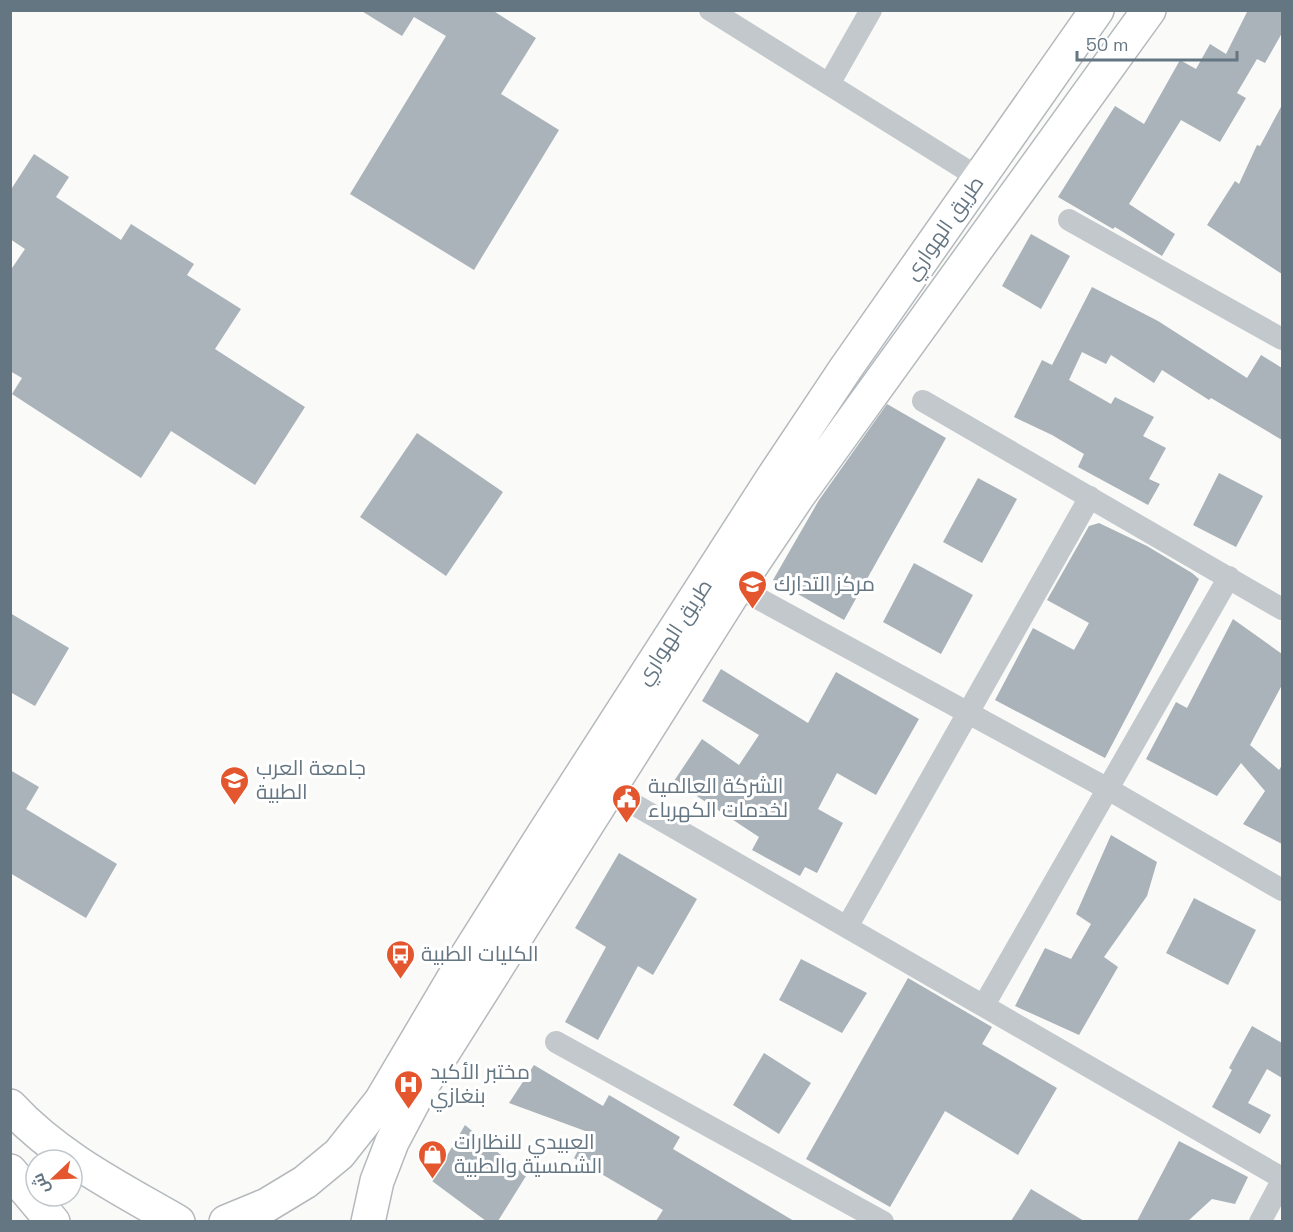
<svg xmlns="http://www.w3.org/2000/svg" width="1293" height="1232" font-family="'Space Grotesk',Cairo,sans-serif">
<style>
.building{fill:#aab3b9}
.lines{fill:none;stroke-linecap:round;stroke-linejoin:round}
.highway-casing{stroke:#b4b9bd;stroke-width:36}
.minor{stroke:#c3c8cc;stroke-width:22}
.highway{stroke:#fff;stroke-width:33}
.labels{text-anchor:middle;stroke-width:6;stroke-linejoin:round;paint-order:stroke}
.street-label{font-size:21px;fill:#657683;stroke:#fff}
.poi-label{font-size:21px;fill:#657683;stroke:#fff;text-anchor:start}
</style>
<rect width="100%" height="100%" fill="#fafaf8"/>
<path class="building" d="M360,10H492L536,38L501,94L559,130L474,270L350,194L446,36L414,17L402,36Z
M1248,10H1282V33L1265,63L1257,59L1237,93L1246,98L1220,142L1181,120L1129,204L1175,234L1162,256L1115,227L1113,229L1058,197L1115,106L1144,124L1180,60L1196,69L1210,44L1226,54Z
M1282,105V274L1207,225L1235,181L1239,184L1257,145L1260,146Z
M34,154L69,177L56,197L121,240L131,224L194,264L187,275L241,309L215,349L305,407L255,485L171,431L141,478L12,394L22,378L10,371V271L25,249L10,239V191Z
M1031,234L1070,256L1041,309L1002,286Z
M1092,287L1158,321L1247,378L1261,355L1282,368V440L1211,398L1209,400L1162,370L1154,383L1111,355L1106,364L1082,352L1069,380L1111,404L1115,397L1154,417L1143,436L1166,448L1149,479L1160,484L1148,505L1078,467L1084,454L1052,435L1014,417L1042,360L1052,365Z
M887,404L946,438L844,620L773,580L819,500Z
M417,433L503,492L446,576L360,517Z
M1219,473L1263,496L1236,547L1193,525Z
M978,478L1017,499L982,563L943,542Z
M1099,523L1147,546L1192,573L1199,579L1105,758L995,700L1033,628L1074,650L1089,623L1047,600L1089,526Z
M914,563L973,595L941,654L883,622Z
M10,613L69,648L35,706L10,692Z
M1233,619L1282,654V685L1250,745L1279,770L1282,765V844L1243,824L1265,791L1241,763L1217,796L1146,759L1176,702L1187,708Z
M721,669L808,723L836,672L919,719L876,795L837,773L818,809L843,823L817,873L805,867L800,876L752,850L759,837L674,781L702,739L739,765L759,735L702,701Z
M10,770L39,787L26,809L117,864L86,918L10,873Z
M1111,835L1157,862L1147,896L1104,957L1118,967L1079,1035L1015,1006L1045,948L1071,959L1091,924L1076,914Z
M619,853L697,899L653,975L638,966L598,1040L565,1022L606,947L575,928Z
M1194,898L1256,930L1228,985L1166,953Z
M801,959L867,993L842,1033L779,1000Z
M908,978L992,1027L982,1044L1057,1088L1018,1155L945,1111L890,1207L806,1159Z
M1252,1026L1282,1043V1078L1267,1069L1248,1103L1271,1115L1260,1134L1212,1107L1232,1070L1229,1068Z
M764,1053L811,1083L779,1134L733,1105Z
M534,1065L603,1106L609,1095L680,1137L673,1149L794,1221H656L663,1210L574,1158L588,1132L509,1103Z
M465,1125L526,1176L498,1221H486L432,1181Z
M1179,1141L1248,1177L1235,1204L1212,1199L1188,1221H1137Z
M1031,1189L1084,1221H1011Z"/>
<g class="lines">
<defs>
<path id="highway" d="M10,1106C57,1157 119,1188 178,1222
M10,1171L53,1222
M226,1222L267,1205L305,1182L339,1154L381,1101L468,954L543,835L772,479L846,368L1097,10
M368,1222L377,1181L392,1142L420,1089L737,587L798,496L1149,10"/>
</defs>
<use href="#highway" class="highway-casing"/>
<path class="minor" d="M710,10L979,178
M829,84L871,10
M1069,220L1282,339
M923,401L1282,609
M737,587L1108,789L1282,890
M609,790L1282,1178
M847,927L1090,497
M984,1005L1229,577
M556,1042L883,1222
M1260,1222L1282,1181"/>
<use href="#highway" class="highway"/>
</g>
<defs>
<symbol id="school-pin" viewBox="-11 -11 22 30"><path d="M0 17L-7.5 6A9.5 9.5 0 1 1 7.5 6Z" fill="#e4572e" stroke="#fff"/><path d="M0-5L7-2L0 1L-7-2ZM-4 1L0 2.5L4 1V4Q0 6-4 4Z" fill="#fff"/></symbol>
<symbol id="university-pin" viewBox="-11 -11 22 30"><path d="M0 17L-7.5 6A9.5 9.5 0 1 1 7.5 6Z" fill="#e4572e" stroke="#fff"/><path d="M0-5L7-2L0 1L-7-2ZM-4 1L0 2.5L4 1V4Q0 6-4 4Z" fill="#fff"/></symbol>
<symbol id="civic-pin" viewBox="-11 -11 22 30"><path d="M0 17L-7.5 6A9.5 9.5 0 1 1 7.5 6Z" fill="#e4572e" stroke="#fff"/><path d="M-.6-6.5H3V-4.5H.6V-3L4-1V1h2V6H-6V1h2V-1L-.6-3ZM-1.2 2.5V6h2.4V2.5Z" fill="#fff"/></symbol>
<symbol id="bus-pin" viewBox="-11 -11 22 30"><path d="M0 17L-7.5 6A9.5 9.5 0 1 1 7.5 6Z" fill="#e4572e" stroke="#fff"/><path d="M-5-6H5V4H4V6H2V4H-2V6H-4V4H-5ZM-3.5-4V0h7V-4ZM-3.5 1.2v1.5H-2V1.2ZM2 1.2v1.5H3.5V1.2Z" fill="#fff"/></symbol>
<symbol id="hospital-pin" viewBox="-11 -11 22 30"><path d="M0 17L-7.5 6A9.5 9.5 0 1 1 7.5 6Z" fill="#e4572e" stroke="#fff"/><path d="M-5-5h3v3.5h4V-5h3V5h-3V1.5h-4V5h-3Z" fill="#fff"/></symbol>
<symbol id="shop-pin" viewBox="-11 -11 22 30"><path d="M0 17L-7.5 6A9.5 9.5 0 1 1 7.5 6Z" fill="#e4572e" stroke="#fff"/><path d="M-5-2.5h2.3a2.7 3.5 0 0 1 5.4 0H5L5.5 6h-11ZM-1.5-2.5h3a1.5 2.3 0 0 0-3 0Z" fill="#fff"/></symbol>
</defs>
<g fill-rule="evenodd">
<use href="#school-pin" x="736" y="568" width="33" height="45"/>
<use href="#university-pin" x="218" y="764" width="33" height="45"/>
<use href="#civic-pin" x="610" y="782" width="33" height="45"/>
<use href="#bus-pin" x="384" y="938" width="33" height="45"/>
<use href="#hospital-pin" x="392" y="1068" width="33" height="45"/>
<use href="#shop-pin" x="416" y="1138" width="33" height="45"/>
</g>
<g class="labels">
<g class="street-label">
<text transform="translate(944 228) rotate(-55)" y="7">طريق الهواري</text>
<text transform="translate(674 632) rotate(-57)" y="7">طريق الهواري</text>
</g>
<g class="poi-label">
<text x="774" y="591">مركز التدارك</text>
<text x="256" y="775">جامعة العرب<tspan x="256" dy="24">الطبية</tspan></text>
<text x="648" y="793">الشركة العالمية<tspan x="648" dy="24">لخدمات الكهرباء</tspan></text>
<text x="421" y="961">الكليات الطبية</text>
<text x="430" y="1079">مختبر الأكيد<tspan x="430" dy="24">بنغازي</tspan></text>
<text x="454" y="1149">العبيدي للنظارات<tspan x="454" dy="24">الشمسية والطبية</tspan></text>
</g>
</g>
<rect width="1293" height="1232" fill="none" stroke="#657683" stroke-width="24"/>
<g transform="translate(54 1178) rotate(247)"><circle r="28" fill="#ffffff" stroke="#c1c8cd" stroke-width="1.5"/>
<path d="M0-4.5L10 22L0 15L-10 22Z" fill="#e4572e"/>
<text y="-9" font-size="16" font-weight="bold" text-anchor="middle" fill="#657683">ش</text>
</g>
<path d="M1077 51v9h160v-9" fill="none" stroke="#657683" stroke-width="3"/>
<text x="1086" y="51" font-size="18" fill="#657683" stroke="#ffffff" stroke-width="4.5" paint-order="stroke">50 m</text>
</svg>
